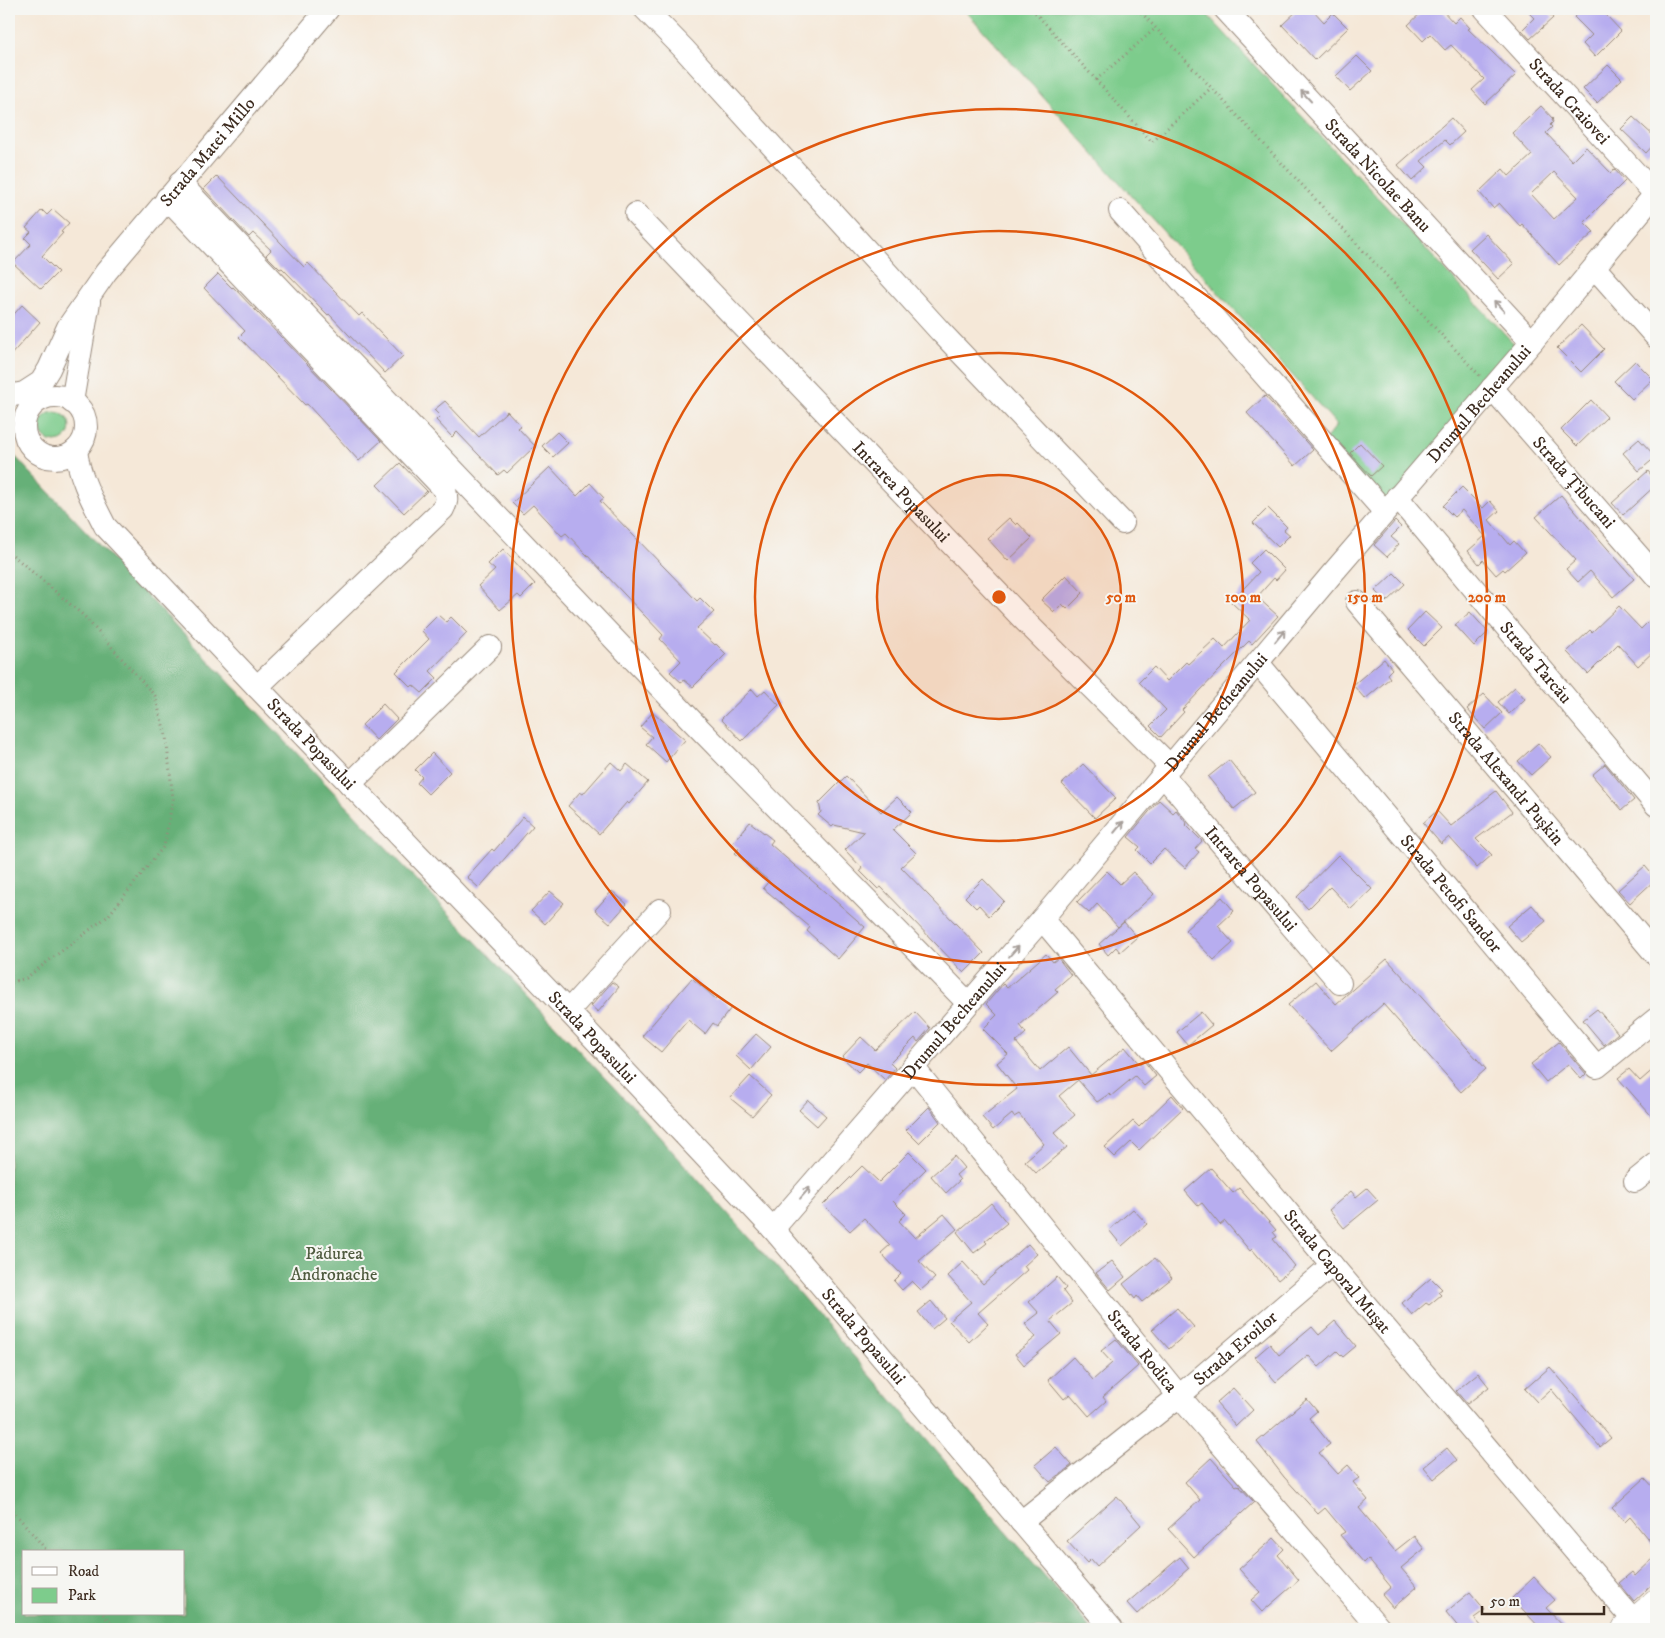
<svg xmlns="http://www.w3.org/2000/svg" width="1665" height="1638" font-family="'IM FELL DW Pica',serif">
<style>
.green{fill:#7dcc8c;stroke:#5c7b55}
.forest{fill:#66b078;stroke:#506d4b;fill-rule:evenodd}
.building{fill:#b7adef;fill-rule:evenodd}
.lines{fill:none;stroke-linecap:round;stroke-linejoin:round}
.minor-casing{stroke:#98897b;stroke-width:24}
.major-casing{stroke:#98897b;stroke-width:29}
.path{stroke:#98897b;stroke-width:3;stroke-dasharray:1 4;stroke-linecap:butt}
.minor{stroke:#fff;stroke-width:22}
.major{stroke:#fff;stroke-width:28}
.oneway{stroke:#a79f9a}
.ring{fill:none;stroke:#df570d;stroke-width:2.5}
.labels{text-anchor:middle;stroke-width:4;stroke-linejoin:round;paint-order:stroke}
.street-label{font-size:18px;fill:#3b2a1e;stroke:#f6f6f2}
.park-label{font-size:18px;fill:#4f5b3f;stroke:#f6f6f2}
.centre{fill:#df570d;stroke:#f6f6f2;stroke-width:2.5}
.ring-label{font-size:15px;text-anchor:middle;font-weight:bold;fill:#df570d;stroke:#f6f6f2;stroke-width:4;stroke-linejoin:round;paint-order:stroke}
</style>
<rect width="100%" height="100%" fill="#f6f6f2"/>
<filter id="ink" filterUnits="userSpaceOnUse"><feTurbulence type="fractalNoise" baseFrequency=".02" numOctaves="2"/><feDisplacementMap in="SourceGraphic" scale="10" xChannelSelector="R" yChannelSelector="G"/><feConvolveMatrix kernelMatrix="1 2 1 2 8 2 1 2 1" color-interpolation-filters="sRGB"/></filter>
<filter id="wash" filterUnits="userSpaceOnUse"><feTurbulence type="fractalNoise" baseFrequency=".0096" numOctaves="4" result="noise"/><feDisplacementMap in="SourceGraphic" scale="20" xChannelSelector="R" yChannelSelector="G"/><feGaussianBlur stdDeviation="1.12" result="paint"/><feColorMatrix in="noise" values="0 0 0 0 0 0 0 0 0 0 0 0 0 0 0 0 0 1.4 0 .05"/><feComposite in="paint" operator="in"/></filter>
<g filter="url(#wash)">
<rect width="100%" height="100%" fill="#f5e8d8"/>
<path class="green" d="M964,9H1202L1517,347L1384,509L1324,441L1337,425Z
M40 427a15 15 0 1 1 30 0a15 15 0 1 1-30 0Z"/>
<path class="forest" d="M9,450L640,1115L798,1292L1091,1629H9ZM24,1552H184V1614H24Z"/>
<g id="blocks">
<path class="building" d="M1299,9H1312L1324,22L1333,13L1348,28L1315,60L1282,25Z
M1425,9H1441L1454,23L1460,17L1470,28L1468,29L1516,75L1485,104L1472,90L1484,79L1451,45L1445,50L1430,34L1423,41L1408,25Z
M1525,9H1545L1553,18L1530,39L1522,30L1534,18Z
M1582,9H1612L1606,15L1621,31L1595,57L1583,44L1592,35L1574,17Z
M1357,56L1372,71L1350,91L1336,76Z
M1608,65L1622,79L1597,103L1583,89Z
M1541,106L1553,119L1552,120L1553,122L1550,125L1552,127L1546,133L1572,161L1586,147L1611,173L1614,169L1625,181L1584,222L1594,232L1559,265L1522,224L1520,226L1499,203L1493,208L1479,192L1503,169L1509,176L1532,155L1512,133ZM1554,172L1578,197L1554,219L1531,194Z
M1633,117L1656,138V142L1646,153L1621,129Z
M1451,118L1464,132L1450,145L1445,140L1421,161L1427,167L1412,181L1398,165Z
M217,176L304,267L308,263L359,316L362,313L403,356L385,373L329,314L328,315L282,268L280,269L266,255L271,250L253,233L249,237L204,189Z
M53,209L69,223L61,232L63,233L42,256L58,272L41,289L13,263L31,244L25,238L31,232L26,228L42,210L47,215Z
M1486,234L1514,264L1498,279L1470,249Z
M218,274L232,288L233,287L381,441L359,461L307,404L305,405L239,337L245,331L204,288Z
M22,305L40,322L9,357V320Z
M1581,325L1604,349L1581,372L1557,348Z
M1635,361L1653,379L1632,399L1614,381Z
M1265,396L1313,450L1295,466L1247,413Z
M1591,400L1607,417L1577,446L1561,430Z
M445,401L479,437L507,411L521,426L518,428L535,446L507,473L504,470L498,475L457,432L452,437L436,420L440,416L434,410Z
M557,432L568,443L553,457L542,446Z
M1639,439L1656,457L1639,471L1623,453Z
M1360,443L1382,466L1371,476L1350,453Z
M400,463L427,491L404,513L377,485Z
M550,467L577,496L590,483L604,498L600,501L697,601L700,598L714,612L697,628L715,645L716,644L726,654L693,687L684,680L682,683L670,672L681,661L660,639L663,635L566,533L562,536L533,505L523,514L512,503Z
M1648,471L1656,481V485L1623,515L1612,503Z
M1462,487L1483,508L1490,501L1499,511L1489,520L1510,545L1514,541L1525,553L1505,571L1503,569L1496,575L1483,560L1479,564L1468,551L1485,536L1462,510L1454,517L1443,506Z
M1561,495L1634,579L1613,597L1590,571L1578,582L1566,569L1576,560L1536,517Z
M1268,508L1287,527L1284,530L1290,535L1278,547L1253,523Z
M1009,518L1016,525L1018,523L1032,538L1008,561L987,538Z
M1395,521L1401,527L1391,537L1399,544L1387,557L1374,545Z
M503,549L535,584L521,598L518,595L500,610L478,586L495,570L488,564Z
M1264,549L1285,570L1276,580L1274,578L1257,597L1278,616L1252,644L1249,641L1218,672L1182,710L1184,712L1161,737L1150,726L1166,710L1139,682L1154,667L1167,681L1186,662L1188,664L1215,639L1224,648L1250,620L1231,602L1259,572L1250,563Z
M1394,573L1405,584L1386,602L1375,591Z
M1066,575L1083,593L1067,609L1062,604L1054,612L1041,600Z
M1619,606L1641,629L1649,621L1656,629V649L1638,666L1618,644L1588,674L1567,652L1590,630L1592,632Z
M1425,612L1442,628L1424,646L1408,630Z
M1470,612L1488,632L1474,646L1455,625Z
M438,615L446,622L451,617L467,633L430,671L437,678L422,693L413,685L411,687L396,672L429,639L422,631Z
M1384,659L1392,669L1387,674L1390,678L1365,699L1353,685Z
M1515,687L1525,699L1509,714L1498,702Z
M752,689L758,696L765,690L779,705L742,741L721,719Z
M1484,694L1502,713L1485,729L1467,709Z
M383,704L397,719L376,740L362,725Z
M653,712L685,740L666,762L646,744L652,737L640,727Z
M1538,743L1551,757L1531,775L1518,761Z
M432,753L450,772L428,794L417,783L422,777L415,770Z
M1229,760L1255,792L1234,809L1208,777Z
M611,762L621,771L627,764L648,782L629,804L627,802L599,834L568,806L580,792L583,794Z
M1083,764L1116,798L1095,818L1062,784Z
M1605,764L1634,800L1622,810L1592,775Z
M846,776L881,812L897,797L912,812L893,830L916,853L901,867L984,953L964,973L881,887L878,889L860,871L862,868L845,850L864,832L834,825L832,827L818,815L821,812L819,803Z
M1496,791L1512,812L1476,839L1492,855L1477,868L1449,837L1441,844L1423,823L1437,811L1451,826Z
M1159,800L1173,813L1176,810L1187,824L1186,825L1202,841L1195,849L1199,852L1185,868L1164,849L1150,863L1137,850L1140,847L1128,837Z
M523,817L533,826L479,888L467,877L492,849L494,851Z
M750,822L773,840L770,844L865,927L838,959L807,931L810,927L763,888L769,881L735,853L739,849L732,844Z
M1338,855L1372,889L1351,909L1330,887L1308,909L1297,897Z
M1645,866L1656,879L1630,903L1618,890Z
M1107,871L1120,884L1133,872L1154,894L1118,927L1097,904L1089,913L1077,902Z
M983,879L1004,901L989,916L979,905L976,908L965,897Z
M550,891L564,903L545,924L531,911Z
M612,891L627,904L610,923L595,910Z
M1222,897L1234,911L1218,926L1233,943L1214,960L1185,930Z
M1532,905L1546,921L1521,942L1507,926Z
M1124,922L1137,937L1120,952L1116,947L1108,955L1099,944Z
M1046,954L1053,962L1058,958L1071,975L1055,989L1058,992L1020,1025L1026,1033L1016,1042L1040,1071L1068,1047L1091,1075L1125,1047L1140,1065L1144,1061L1156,1076L1144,1086L1135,1076L1111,1096L1109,1094L1097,1102L1078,1080L1059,1096L1075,1115L1054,1133L1067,1147L1036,1173L1025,1161L1044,1144L1019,1114L1014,1117L1012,1114L993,1130L982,1117L1017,1089L997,1063L1008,1054L983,1029L997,1015L986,1004L1003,984L1007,988Z
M1387,959L1486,1069L1461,1092L1383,1004L1331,1051L1288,1005L1316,981L1336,1004Z
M692,978L716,999L718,997L731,1008L717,1026L713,1023L705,1034L688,1020L661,1052L642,1036Z
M612,982L619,987L598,1012L591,1006Z
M1597,1009L1618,1033L1604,1045L1583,1020Z
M915,1012L930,1028L918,1042L915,1038L890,1063L895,1068L885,1080L867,1063L858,1072L842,1057L861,1037L875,1050Z
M1201,1012L1212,1025L1188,1045L1177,1032Z
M756,1034L771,1047L751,1070L736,1056Z
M1559,1042L1586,1074L1581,1079L1568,1064L1546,1082L1531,1064Z
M1656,1067V1121L1618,1078L1629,1069L1640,1081Z
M750,1076L771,1095L752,1116L730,1098Z
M1172,1095L1183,1108L1139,1150L1131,1142L1115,1157L1105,1147L1133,1121L1139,1127Z
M808,1100L826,1116L817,1126L799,1110Z
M929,1107L940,1122L919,1143L906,1130Z
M909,1152L926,1169L893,1201L906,1214L899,1221L915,1238L944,1214L957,1229L919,1261L935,1278L921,1290L912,1281L902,1290L894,1281L901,1274L881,1253L890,1245L864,1218L850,1231L823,1205L862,1166L879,1182Z
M954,1156L964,1168L956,1175L960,1180L946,1193L931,1176Z
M1211,1168L1233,1193L1239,1188L1276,1230L1273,1232L1277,1237L1273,1239L1295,1266L1278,1280L1252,1249L1250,1251L1225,1221L1220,1225L1202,1203L1198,1206L1185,1191Z
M1367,1188L1378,1200L1344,1228L1329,1210L1351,1191L1356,1197Z
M991,1203L1007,1223L985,1241L987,1243L974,1253L957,1232Z
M1133,1209L1147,1224L1122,1246L1109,1230Z
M1028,1244L1037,1254L1024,1266L1027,1270L978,1313L988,1324L969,1342L949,1321L971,1302L948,1276L963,1262L983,1284Z
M1155,1258L1172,1278L1142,1302L1137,1296L1135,1299L1123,1284Z
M1112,1261L1125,1277L1110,1290L1096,1273Z
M1057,1277L1066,1288L1063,1291L1072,1303L1050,1321L1061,1334L1024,1365L1015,1354L1036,1337L1025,1324L1039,1313L1029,1302Z
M1431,1278L1442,1289L1438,1292L1441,1295L1429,1305L1426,1303L1412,1315L1402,1303Z
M931,1301L945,1318L932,1329L918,1312Z
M1177,1308L1194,1327L1169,1349L1152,1330Z
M1335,1321L1356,1346L1343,1357L1337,1351L1319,1367L1308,1355L1276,1382L1255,1357L1270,1344L1279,1355L1312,1327L1319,1335Z
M1116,1339L1138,1366L1103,1397L1106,1401L1089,1416L1070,1394L1064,1399L1048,1380L1073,1357L1093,1380L1112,1363L1101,1351Z
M1550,1367L1611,1438L1600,1447L1551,1389L1537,1402L1525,1389Z
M1478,1373L1489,1387L1467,1404L1456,1391Z
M1233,1388L1253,1410L1236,1426L1216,1403Z
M1307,1399L1317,1411L1309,1418L1330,1444L1319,1453L1338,1474L1348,1465L1359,1478L1353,1482L1368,1500L1359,1508L1395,1551L1414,1536L1424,1549L1401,1568L1417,1587L1393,1608L1382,1595L1391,1587L1368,1559L1364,1563L1340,1535L1345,1532L1325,1508L1318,1514L1284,1477L1257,1442Z
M1056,1447L1072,1465L1050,1482L1035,1465Z
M1447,1448L1457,1460L1434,1479L1424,1467Z
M1211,1458L1236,1486L1238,1485L1254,1502L1194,1557L1168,1529L1200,1500L1185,1482Z
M1645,1478L1656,1490V1549L1630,1517L1625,1522L1612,1508Z
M1117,1496L1141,1525L1097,1566L1091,1559L1087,1563L1067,1541Z
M1274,1538L1284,1549L1278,1555L1299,1580L1262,1612L1251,1600L1260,1592L1239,1569Z
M1656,1556V1581L1634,1601L1619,1583L1632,1572L1635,1576Z
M1180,1557L1189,1568L1137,1614L1127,1603Z
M1534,1577L1555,1600L1546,1608L1566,1629H1541L1512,1598Z
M1470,1592L1485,1610L1474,1618L1484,1629H1460L1446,1612Z"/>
</g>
</g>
<g filter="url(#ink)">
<use href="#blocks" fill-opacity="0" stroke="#98897b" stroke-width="1"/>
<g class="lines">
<defs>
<g id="minor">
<path d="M645,9L683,48L940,331L1123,523"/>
<path id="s1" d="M1225,9L1532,342"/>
<path id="s2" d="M1485,9L1655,194"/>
<path d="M180,183L695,724L968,1003"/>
<path d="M167,198L445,490C447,498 447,502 443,509L257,687"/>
<path d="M1120,211L1384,511"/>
<path id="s3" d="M636,214L1020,616L1170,766"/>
<path d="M1595,268L1656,337"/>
<path id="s4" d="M1492,388L1656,576"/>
<path id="s5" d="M9,396L24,393L41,382L49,369L68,327L106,272L328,9"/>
<circle cx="55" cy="427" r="31"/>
<path d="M72,402L89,302"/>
<path id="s6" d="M76,450C79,477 93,502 105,526L257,687L568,1011L773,1229L1112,1629"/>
<path id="s7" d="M1397,497L1656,805"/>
<path id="s8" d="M1357,602L1656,955"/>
<path id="s9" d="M1258,663L1597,1067L1656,1019"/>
<path id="s10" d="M1163,775L1340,983"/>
<path d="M350,784L490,647"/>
<path id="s11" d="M1042,919L1332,1265L1635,1622"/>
<path d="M568,1011L660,910"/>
<path id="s12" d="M913,1067L1179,1396L1380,1629"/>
<path d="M1635,1181L1656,1164"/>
<path id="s13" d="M773,1229L1042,919L1331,575L1532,342L1656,193"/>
<path id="s14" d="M1021,1522L1179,1396L1332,1265"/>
</g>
<path id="major" d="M1626,1629L1656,1604"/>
</defs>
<use href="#minor" class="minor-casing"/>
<use href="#major" class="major-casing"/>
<path class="path" d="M1032,9L1152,142L1211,88
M1138,9L1480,376
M1096,80L1156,28
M9,552L84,616L155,696L166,736L173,799L164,846L108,916L26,978L9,983
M9,1506L48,1552
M103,1614L116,1629"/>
<use href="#minor" class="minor"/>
<use href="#major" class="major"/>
</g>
<defs><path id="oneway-shaft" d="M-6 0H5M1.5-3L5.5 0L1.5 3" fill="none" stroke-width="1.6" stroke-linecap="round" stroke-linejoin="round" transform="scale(1.25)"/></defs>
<g class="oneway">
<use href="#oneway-shaft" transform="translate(1306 96) rotate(-133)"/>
<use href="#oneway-shaft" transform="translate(1499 306) rotate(-133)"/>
<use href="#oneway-shaft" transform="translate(1280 636) rotate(-50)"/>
<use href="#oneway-shaft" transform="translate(1119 827) rotate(-50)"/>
<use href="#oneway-shaft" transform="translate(1014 951) rotate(-49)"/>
<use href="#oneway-shaft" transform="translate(805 1193) rotate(-49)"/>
</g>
</g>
<circle cx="999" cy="597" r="122" fill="#df570d" fill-opacity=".12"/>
<g class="ring">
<circle cx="999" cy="597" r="122"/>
<circle cx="999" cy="597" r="244"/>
<circle cx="999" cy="597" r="366"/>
<circle cx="999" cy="597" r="488"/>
</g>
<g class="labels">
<g class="street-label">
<text dy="6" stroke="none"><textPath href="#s2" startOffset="125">Strada Craiovei</textPath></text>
<text dy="6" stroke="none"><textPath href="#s5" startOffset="321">Strada Matei Millo</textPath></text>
<text dy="6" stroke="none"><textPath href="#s1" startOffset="226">Strada Nicolae Banu</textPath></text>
<text dy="6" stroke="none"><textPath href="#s13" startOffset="1086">Drumul Becheanului</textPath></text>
<text dy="6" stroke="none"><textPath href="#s4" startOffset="125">Strada Țibucani</textPath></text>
<text dy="6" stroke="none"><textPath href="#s3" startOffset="384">Intrarea Popasului</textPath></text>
<text dy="6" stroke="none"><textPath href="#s7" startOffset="216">Strada Tarcău</textPath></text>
<text dy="6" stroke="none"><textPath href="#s13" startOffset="681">Drumul Becheanului</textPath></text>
<text dy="6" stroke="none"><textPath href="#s6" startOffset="382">Strada Popasului</textPath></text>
<text dy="6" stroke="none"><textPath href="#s8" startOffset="231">Strada Alexandr Pușkin</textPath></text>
<text dy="6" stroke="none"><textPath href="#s10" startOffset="136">Intrarea Popasului</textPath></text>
<text dy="6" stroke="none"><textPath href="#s9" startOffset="301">Strada Petofi Sandor</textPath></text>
<text dy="6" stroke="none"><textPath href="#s13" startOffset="276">Drumul Becheanului</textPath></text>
<text dy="6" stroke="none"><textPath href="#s6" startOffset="788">Strada Popasului</textPath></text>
<text dy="6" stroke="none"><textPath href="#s11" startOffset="460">Strada Caporal Mușat</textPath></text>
<text dy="6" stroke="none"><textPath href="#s6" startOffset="1192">Strada Popasului</textPath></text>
<text dy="6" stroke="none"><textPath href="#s14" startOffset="276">Strada Eroilor</textPath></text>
<text dy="6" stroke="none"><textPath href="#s12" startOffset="365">Strada Rodica</textPath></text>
</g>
<g class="park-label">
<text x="334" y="1259">Pădurea<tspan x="334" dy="21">Andronache</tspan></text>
</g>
</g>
<circle cx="999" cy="597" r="8" class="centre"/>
<g class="ring-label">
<text x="1121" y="602">50 m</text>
<text x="1243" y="602">100 m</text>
<text x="1365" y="602">150 m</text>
<text x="1487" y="602">200 m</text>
</g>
<rect width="1665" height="1638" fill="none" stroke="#f6f6f2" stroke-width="30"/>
<rect x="22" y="1550" width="162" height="65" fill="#f6f6f2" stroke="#aba49d"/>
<rect x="32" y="1567" width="25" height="8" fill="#ffffff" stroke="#aba49d"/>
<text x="68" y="1576" font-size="15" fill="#3b2a1e">Road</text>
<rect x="32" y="1588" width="25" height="15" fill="#7dcc8c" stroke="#aba49d"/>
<text x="68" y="1600" font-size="15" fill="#3b2a1e">Park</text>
<path d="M1482 1606v8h122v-8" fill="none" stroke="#3b2a1e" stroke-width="2.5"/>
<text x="1490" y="1606" font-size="15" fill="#3b2a1e" stroke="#f6f6f2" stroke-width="4" paint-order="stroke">50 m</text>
</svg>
